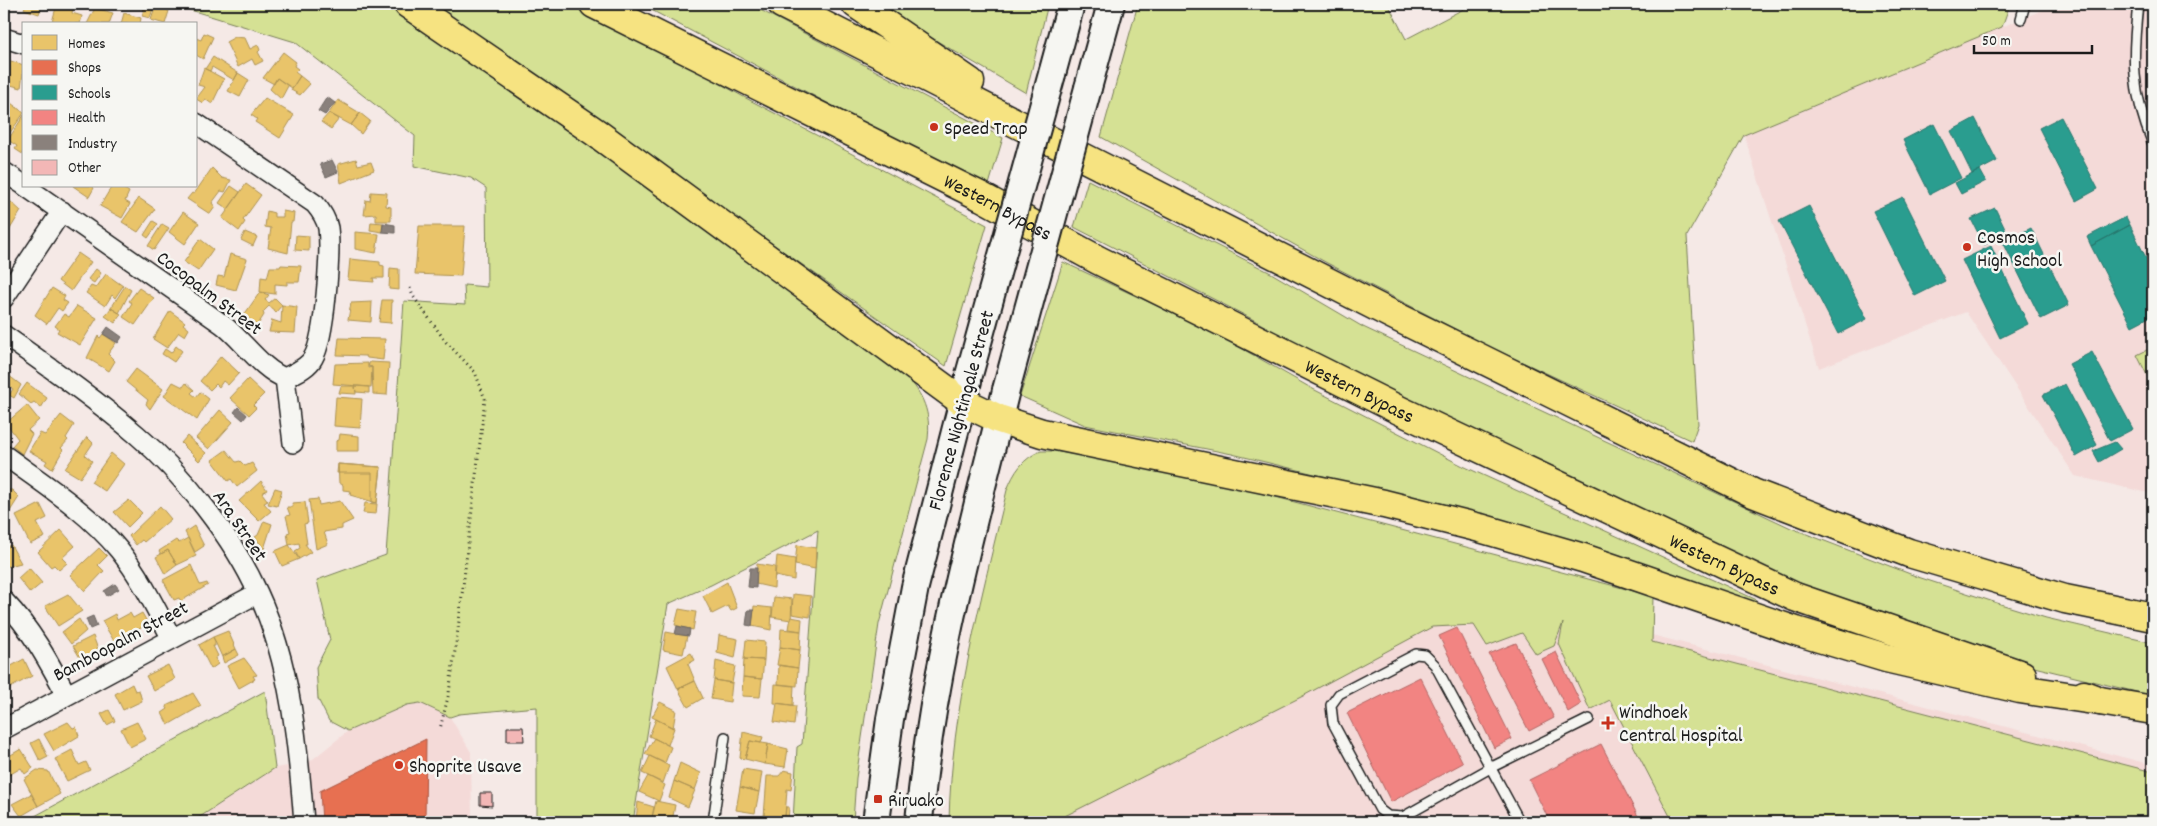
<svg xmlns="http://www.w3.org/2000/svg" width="2157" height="826" font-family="Dekko,sans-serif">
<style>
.built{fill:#f4dad8}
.green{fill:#d5e194;stroke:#787e58}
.homes{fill:#e9c46a;stroke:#ac9253}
.shops{fill:#e76f51;stroke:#aa5641}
.schools{fill:#2a9d8f;stroke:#26766c}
.health{fill:#f28482;stroke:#b26563}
.industry{fill:#8a817c;stroke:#69635f}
.building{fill:#f3b7b6;stroke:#1c1c1c}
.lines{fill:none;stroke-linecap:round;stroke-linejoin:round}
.service-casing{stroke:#1c1c1c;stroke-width:12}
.minor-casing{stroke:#1c1c1c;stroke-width:22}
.secondary-casing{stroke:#1c1c1c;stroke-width:30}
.motorway-casing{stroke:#1c1c1c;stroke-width:31}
.path{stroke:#1c1c1c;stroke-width:3;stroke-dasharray:1 4;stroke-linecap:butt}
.service{stroke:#f6f6f2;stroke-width:9}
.minor{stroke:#f6f6f2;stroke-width:19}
.secondary{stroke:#f6f6f2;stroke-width:26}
.motorway{stroke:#f6e381;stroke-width:28}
.secondary-bridge-casing{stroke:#1c1c1c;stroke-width:30;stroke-linecap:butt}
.secondary-bridge{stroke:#f6f6f2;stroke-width:26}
.poi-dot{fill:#c8321e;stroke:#f6f6f2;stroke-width:2}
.labels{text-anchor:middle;stroke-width:5;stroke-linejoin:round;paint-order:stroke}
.poi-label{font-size:20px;fill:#1c1c1c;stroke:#f6f6f2;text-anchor:start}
.street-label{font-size:20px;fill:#1c1c1c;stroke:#f6f6f2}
</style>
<rect width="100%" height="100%" fill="#f5e9e6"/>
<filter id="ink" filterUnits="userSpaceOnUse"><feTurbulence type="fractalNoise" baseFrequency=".02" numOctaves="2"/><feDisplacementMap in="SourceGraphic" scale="10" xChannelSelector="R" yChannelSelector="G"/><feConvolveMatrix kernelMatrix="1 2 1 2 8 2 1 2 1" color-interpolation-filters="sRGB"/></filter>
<g filter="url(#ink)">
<path class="built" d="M2057,4H2153V494L2075,476L1966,312L1819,368L1744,135Z
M1317,548L2153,765V822H1031Z
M421,703L450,717L471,752L472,822H192L275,768L308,763L348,731L407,705Z"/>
<path class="green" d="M171,4H385L521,94L906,375C923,395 931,412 928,439L879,624L856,778L853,822H793L797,747L802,744L818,530L711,585L668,604L633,822H537V707L459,714L450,717L420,703L407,705L348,731L329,721L318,699L316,667L330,640L317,580L386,555L404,301L465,305L464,285L487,287L486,188L471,178L414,166L415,136L295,42Z
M432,4H568L661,50L742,96L987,225L946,366Z
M640,4H749L1003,138L988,188Z
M876,4H1048L1026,93L882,9Z
M1138,4H1388L1406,39L1473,4H2010L2002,27L1744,135L1687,236L1698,424L1692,441L1490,347L1327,263L1101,137Z
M1088,180L1271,273L1363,327L1791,528L1918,577L1997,603L2046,618L2153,643V696L2034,667L1823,597L1361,381L1254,320L1074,227Z
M1063,262L1213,332L1311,388L1463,466L1757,600L1752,608L1487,520L1356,484L1232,454L1085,425L1020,396Z
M2153,347V387L2137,355Z
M1041,451H1054L1162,470L1264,494L1653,596L1652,642L2153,772V822H1673L1610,700L1590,710L1559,644L1563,623L1554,646L1536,654L1522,633L1487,646L1474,625L1432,627L1303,696L1053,822H949C951,709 981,600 1007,490C1014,472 1023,458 1041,451Z
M265,691L275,768L192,822H24Z"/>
<path class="homes" d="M26,4H42L39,14L24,9Z
M57,4H74L72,13L82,16L80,24L52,22Z
M142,4L154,5L150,18L142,16L144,9L141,7Z
M156,5L169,11L165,24L151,20Z
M95,8L113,13L109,24H87Z
M124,13L141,18L140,24H121Z
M204,33L213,37L203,59L196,55V38L201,40Z
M235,37L245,38L250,49L258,45L260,50L258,52L263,61L255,65L252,59L238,67L226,42Z
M283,52L296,62L294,66L298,69L295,72L300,76L292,88L277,78L274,84L263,78Z
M213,57L238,73L234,80L212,67L210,71L205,69Z
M4,59L24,65L21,88L4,83Z
M204,68L224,79L212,104L205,99L203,103L196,99L205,87L198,85Z
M238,73L249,80L240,97L228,91Z
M300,76L310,84L300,95L291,90Z
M277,78L288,86L281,99L270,89Z
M265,98L294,115L280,138L255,122L257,119L251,115Z
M7,100L24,113L4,141V104Z
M338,100L360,113L351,125L329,113Z
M329,113L339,119L331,129L321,122Z
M360,113L370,121L361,134L351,125Z
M24,115V155L15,149L17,146L8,140Z
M356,159L358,165L371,162L374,170L341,183L338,164Z
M212,168L222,178L231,180L225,192L221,191L212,203L215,207L210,214L187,199L192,193L194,194Z
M246,184L261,195L243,220L245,222L239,231L222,218Z
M73,186H92L94,188L89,197Z
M112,186H120L129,192L125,201L130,204L122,218L100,206Z
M231,186L240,192L228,209L219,203Z
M371,192L387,193L386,206L391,207V221H376V214L364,215L366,200L370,201Z
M139,198L155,209L138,232L122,222Z
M10,201L21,211L4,239V209Z
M267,211L274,213V217H283V211L294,213L293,222H291L288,253L268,248L271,228L265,227Z
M183,212L199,223L185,244L169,232Z
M153,221L158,224L148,238L144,235Z
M371,222L383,223L382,232L370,230Z
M162,224L169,228L154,250L148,246Z
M419,226H465L461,276L415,274Z
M245,232L257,237L253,246L241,240Z
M355,232L379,234L376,253L355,249Z
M296,235L309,236V251L295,250Z
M200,239L213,249L198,271L184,262Z
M78,253L91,262L71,291L58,281Z
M230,254L247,259L236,290L216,285L218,276L224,277Z
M350,259L380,262V265L384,266V278H373L374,282L348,280Z
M281,265L301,266L299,282H287V285L275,284V294L260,292L261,277L267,278L270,267H280Z
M390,268L399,269V290L389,289Z
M96,269L101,273L94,283L88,279Z
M106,274L123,286L115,298L112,295L105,306L86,293L91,286L96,288Z
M125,286L131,290L119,313L111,308Z
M52,288L65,296L63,300L68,303L62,311L58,308L47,324L35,315Z
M139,288L154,298L135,325L123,317L132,303L129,301Z
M260,292L269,295L265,300L269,303L275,298L282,305L276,312L269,306L263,312L264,315L257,326L244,315Z
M382,300H392L391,323L379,322Z
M372,302L371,322L348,320L351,303Z
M282,305L297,307L295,333L269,332L272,320L281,323Z
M77,306L97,318L80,345L57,332L59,329L55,326L64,314L69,317Z
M111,308L121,314L115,323L105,316Z
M170,311L185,322L183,324L189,329L185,336L179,332L167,348L153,339Z
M103,334L116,343L108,354L115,361L109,371L87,358L98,336L100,338Z
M339,338L385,339L383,360L367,358L366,356L337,355Z
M176,346L182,351L174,362L162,354L165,349L171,353Z
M221,356L239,373L228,385L223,381L219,387L216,384L210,390L200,381Z
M370,362L389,363L387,395L373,394L372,367L368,366Z
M368,363V368L372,367L371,387L333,384L335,364Z
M136,369L163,389L150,409L146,404L148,400L126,382Z
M4,372L21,385L14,398L9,395L13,389L4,382Z
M248,379L264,394L253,405L256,408L249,415L230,398Z
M173,382L183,387L186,383L194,390L191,393L196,397L200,392L209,399L197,420L164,396Z
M27,383L47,398L41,408L34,402L31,404L19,394Z
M341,386H355L356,394L339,393Z
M355,386L369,387V393L356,392Z
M336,397L362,399L360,428L334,426Z
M27,405L39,420L28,430L32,434L22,454L12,446L18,439L6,423Z
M220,410L233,422L209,449L196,438Z
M61,415L74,425L66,438L68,440L61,448L63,450L52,469L45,464L47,461L29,451L40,433L45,435Z
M340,434L359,436V451H336V441L339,440Z
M187,436L206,453L199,461L181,443Z
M87,437L93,443L85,455L92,461L80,478L65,469Z
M226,450L236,462L240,461L245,466L252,463L257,471L237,487L231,479L228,481L212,460Z
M111,453L124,464L105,491L91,482Z
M338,464L381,467L377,503L372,502V473H337Z
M338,464L381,467L377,503L350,495L351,491L343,490V485L339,483Z
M261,481L267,490L262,493L268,501L264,503L271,511L259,521L239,501Z
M275,488L282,490L277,506L268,504Z
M5,490H12L19,497L7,516L4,514Z
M318,499L319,505L340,501L353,520L342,525V529L324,532L328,544L316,549L309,500Z
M129,500L142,513L128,527L114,512Z
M305,502L308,523L304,524L307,544H305L311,552L299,559L295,551L300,548L299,543L289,545L287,533L290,532L286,516L290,515L287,507H293L292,503Z
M365,503L377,504L376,514L363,513Z
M40,504L47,518L37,523L45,537L30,544L16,516Z
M160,506L171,519L144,542L142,540L136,545L129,536Z
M264,521L272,524L264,549L255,537L258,535Z
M194,526L204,546L195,552L185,532Z
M61,530L75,546L62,558L67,563L59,570L54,565L51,567L38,552Z
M188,538L196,556L177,565L168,550L161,554L159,551L176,540L179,543Z
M11,545L21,563L5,567L4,548Z
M289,545L299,559L282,566L275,551Z
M797,545L816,548L815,569L795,565Z
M99,548L107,556L98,565L104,571L85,591L70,575Z
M168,550L177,565L165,574L156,557Z
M777,556L795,559L794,580L775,576Z
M757,564L775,567L774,588L756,584Z
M191,565L200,585L207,583L208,585L181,601L179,598L174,600L163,580Z
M29,568L42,583L30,593L18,578Z
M727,582L737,608L731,611L728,606L712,614L703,596Z
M68,594L82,611L58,626L45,606Z
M793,594L811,596L810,617L792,614Z
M774,597L792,599L791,620L772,617Z
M754,606L772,608L771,630L752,626Z
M679,609L696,612L693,630L675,625Z
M130,613L133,618L142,613L146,620L145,626L114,641L102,621L115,614L117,620Z
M791,617L802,619L801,631L789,629Z
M79,619L86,631L71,644L62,632Z
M781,629L801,631L800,650L780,647Z
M228,631L236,649L222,657L213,637Z
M666,632L687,636L683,654L663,650Z
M719,635L738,639L735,658L717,653Z
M93,636L99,652L82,661L73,646Z
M213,637L215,641V646H213L218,656L215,658L218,664L211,669L199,645Z
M746,640L765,642L764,660L744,659Z
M780,647L800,650L798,668L777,665Z
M236,649L239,655L224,663L222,657Z
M691,653L695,660L688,664L695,681L678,689L667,666Z
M244,658L257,675L253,676L255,679L239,688L227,666Z
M24,659L32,676L8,689L4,681V670Z
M744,659L764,660L762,679L743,677Z
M716,661L735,666L732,683L714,680Z
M168,665L175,679L154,691L146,676Z
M779,665L798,668L797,686L778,684Z
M743,677L762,679L760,697L742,696Z
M714,680L732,683L730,702L711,699Z
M695,681L703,698L688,707L678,689Z
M132,684L135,691L139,690L142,701L123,710L115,694Z
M775,684L794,686L793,705L774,703Z
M193,693L201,706L168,725L162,713L168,709L166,706Z
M660,702L676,710L673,728L652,717Z
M777,703L796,706L794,725L774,722Z
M109,710L115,721L107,725L101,714Z
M656,719L674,728L668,745L649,736Z
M68,722L73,728L76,727L79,736L54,751L44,734Z
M137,722L146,739L130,747L121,729Z
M743,732L763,737L761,743L750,741L745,759L740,758Z
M654,738L671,747L665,763L645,754Z
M39,739L48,757L40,761L31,743Z
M750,741L768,744L765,764L745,759Z
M768,744L788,749L785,767L765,764Z
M21,749L33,768L25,774L21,768L9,775L4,768V759Z
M72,750L79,765L86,762L90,770L67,781L55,759Z
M650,756L669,766L663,783L642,773Z
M680,763L701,773L695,790L674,781Z
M743,769L762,772L759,792L740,787Z
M37,770L48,771L60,794L38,806L24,779Z
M784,770L793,772L791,790L787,789L785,817H764L767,776H779Z
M648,776L665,785L659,801L639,792Z
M674,781L695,790L688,807L669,798Z
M740,787L759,792L755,813L736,810Z
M31,794L38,806L21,816L12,804Z
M656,801L675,805L672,822L652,818Z
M638,802L654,807L651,822L636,820Z
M786,807H789L788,822H776V817H785Z
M7,810L13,817L4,822V812Z"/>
<path class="shops" d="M426,739L425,822H322L320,791Z"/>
<path class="schools" d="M2061,117L2098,189L2076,201L2039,128Z
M1975,118L1997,161L1972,174L1951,131Z
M1934,124L1961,178L1930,194L1903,140Z
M1980,170L1986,181L1961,194L1955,183Z
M1903,197L1945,281L1915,296L1873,211Z
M1809,206L1867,319L1838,334L1779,221Z
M1995,208L2007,233L1984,245L1971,219Z
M2126,217L2130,225L2091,246L2087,237Z
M2130,225L2153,272V315L2132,326L2091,246Z
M2031,228L2069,305L2041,319L2003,242Z
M1991,246L2028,324L2000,338L1962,260Z
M2092,352L2133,429L2110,441L2069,364Z
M2065,384L2097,445L2076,457L2043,395Z
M2115,442L2121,449L2099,462L2093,451Z"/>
<path class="health" d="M1457,628L1512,739L1494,748L1439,636Z
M1516,643L1554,718L1529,731L1489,654Z
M1556,652L1581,704L1568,712L1542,659Z
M1420,677L1463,763L1391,802L1347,713Z
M1601,744L1641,822H1550L1529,780Z"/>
<path class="industry" d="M327,97L335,103L325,115L318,111Z
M332,160L338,172L326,177L320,164Z
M383,223L395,225V233L382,232Z
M108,327L122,337L118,343L103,334Z
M238,407L247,415L243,420L234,412Z
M750,568H757L756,588L748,587Z
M115,584L119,589L107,596L104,591Z
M748,610H754L752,626L746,625Z
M93,616L97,626L90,629L86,619Z
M677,626L690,629L689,636L675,634Z"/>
<path class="building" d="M507,727H523L524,741H507Z
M480,793H492V806L480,805Z"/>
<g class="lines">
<defs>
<path id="service" d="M2138,4C2132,59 2131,91 2153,144
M2021,19L2025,4
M713,822L725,737
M1520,822L1435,665L1425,655L1416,654L1339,694L1331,705L1333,723L1380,810L1388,816L1403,817L1492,767L1589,719"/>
<path id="minor" d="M4,38L24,44
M4,172L24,185
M25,186L222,324C242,339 262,370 285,378C294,373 308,368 313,358C325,338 331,252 328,228C326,218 321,211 315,204L196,123
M4,298L62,211
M4,335C49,367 95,399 137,435C182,473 234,539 258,593C291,664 298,746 304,822
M285,378L293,443
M4,455C44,484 87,511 119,550C141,577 156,609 172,639
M4,601C31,629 48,660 66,694
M4,729L258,593"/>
<path id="secondary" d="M1052,74L1071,4
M1088,88L1111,4
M876,822L890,719L915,587L968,381
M919,822C931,675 971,533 1006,390"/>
<g id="motorway">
<path d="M408,4L595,132L963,402L999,419L1042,433L1384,504L1480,528L1583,558L1796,631L1886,658L2020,689L2100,701"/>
<path id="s1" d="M594,4L982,197L1098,260L1399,410L1795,597L2022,675"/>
<path d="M782,4L1389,313L1753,493L1909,553L2065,599L2153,617"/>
<path d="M856,4L970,82"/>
<path d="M2084,695L2100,701L2153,710"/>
</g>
</defs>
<use href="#service" class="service-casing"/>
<use href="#minor" class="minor-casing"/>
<use href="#secondary" class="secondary-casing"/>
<use href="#motorway" class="motorway-casing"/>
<path class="path" d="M410,288L413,296L446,342L475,372L485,399L458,629L449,693L440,729"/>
<use href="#service" class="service"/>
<use href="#minor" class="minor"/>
<use href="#secondary" class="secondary"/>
<use href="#motorway" class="motorway"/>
<defs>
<path id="secondary-bridge" d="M969,375L1052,74
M1006,390L1088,88"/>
</defs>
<use href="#secondary-bridge" class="secondary-bridge-casing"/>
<use href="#secondary-bridge" class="secondary-bridge"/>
</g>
</g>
<g class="poi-dot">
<circle cx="934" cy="127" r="5"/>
<circle cx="1967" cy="247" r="5"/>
<path d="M1605.5 715.5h5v5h5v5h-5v5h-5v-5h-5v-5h5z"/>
<circle cx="399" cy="765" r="5"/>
<rect x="873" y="794" width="10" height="10" rx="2.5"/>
</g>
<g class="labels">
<g class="poi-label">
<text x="944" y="134">Speed Trap</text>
<text x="1977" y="243">Cosmos<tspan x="1977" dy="23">High School</tspan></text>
<text x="1619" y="718">Windhoek<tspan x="1619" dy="23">Central Hospital</tspan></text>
<text x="409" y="772">Shoprite Usave</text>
<text x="888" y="806">Riruako</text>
</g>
<g class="street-label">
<text dy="7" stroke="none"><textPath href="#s1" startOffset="452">Western Bypass</textPath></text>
<text transform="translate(210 292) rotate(37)" y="7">Cocopalm Street</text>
<text dy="7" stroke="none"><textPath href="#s1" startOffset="858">Western Bypass</textPath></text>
<text transform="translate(960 410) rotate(-75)" y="7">Florence Nightingale Street</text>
<text transform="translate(241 525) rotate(56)" y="7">Ara Street</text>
<text dy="7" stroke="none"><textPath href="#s1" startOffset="1262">Western Bypass</textPath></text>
<text transform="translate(120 640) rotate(-28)" y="7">Bamboopalm Street</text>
</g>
</g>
<rect width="2157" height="826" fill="none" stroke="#f6f6f2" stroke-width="20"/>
<rect x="10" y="10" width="2137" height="806" fill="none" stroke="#1c1c1c" stroke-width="2" filter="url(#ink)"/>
<rect x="22" y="22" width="175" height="165" fill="#f6f6f2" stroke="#9f9f9c"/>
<rect x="32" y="35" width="25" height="15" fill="#e9c46a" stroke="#9f9f9c"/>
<text x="68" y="48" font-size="15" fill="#1c1c1c">Homes</text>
<rect x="32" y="60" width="25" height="15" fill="#e76f51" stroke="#9f9f9c"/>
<text x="68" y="72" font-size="15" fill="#1c1c1c">Shops</text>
<rect x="32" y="85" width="25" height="15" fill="#2a9d8f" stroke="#9f9f9c"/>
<text x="68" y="98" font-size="15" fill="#1c1c1c">Schools</text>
<rect x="32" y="110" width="25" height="15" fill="#f28482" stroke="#9f9f9c"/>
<text x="68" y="122" font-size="15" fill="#1c1c1c">Health</text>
<rect x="32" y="135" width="25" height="15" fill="#8a817c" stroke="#9f9f9c"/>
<text x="68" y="148" font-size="15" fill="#1c1c1c">Industry</text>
<rect x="32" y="160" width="25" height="15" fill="#f3b7b6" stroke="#9f9f9c"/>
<text x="68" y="172" font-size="15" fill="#1c1c1c">Other</text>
<path d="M1974 45v8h118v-8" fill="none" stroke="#1c1c1c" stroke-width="2.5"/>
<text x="1982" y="45" font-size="15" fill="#1c1c1c" stroke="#f6f6f2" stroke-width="4" paint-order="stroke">50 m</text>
</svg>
